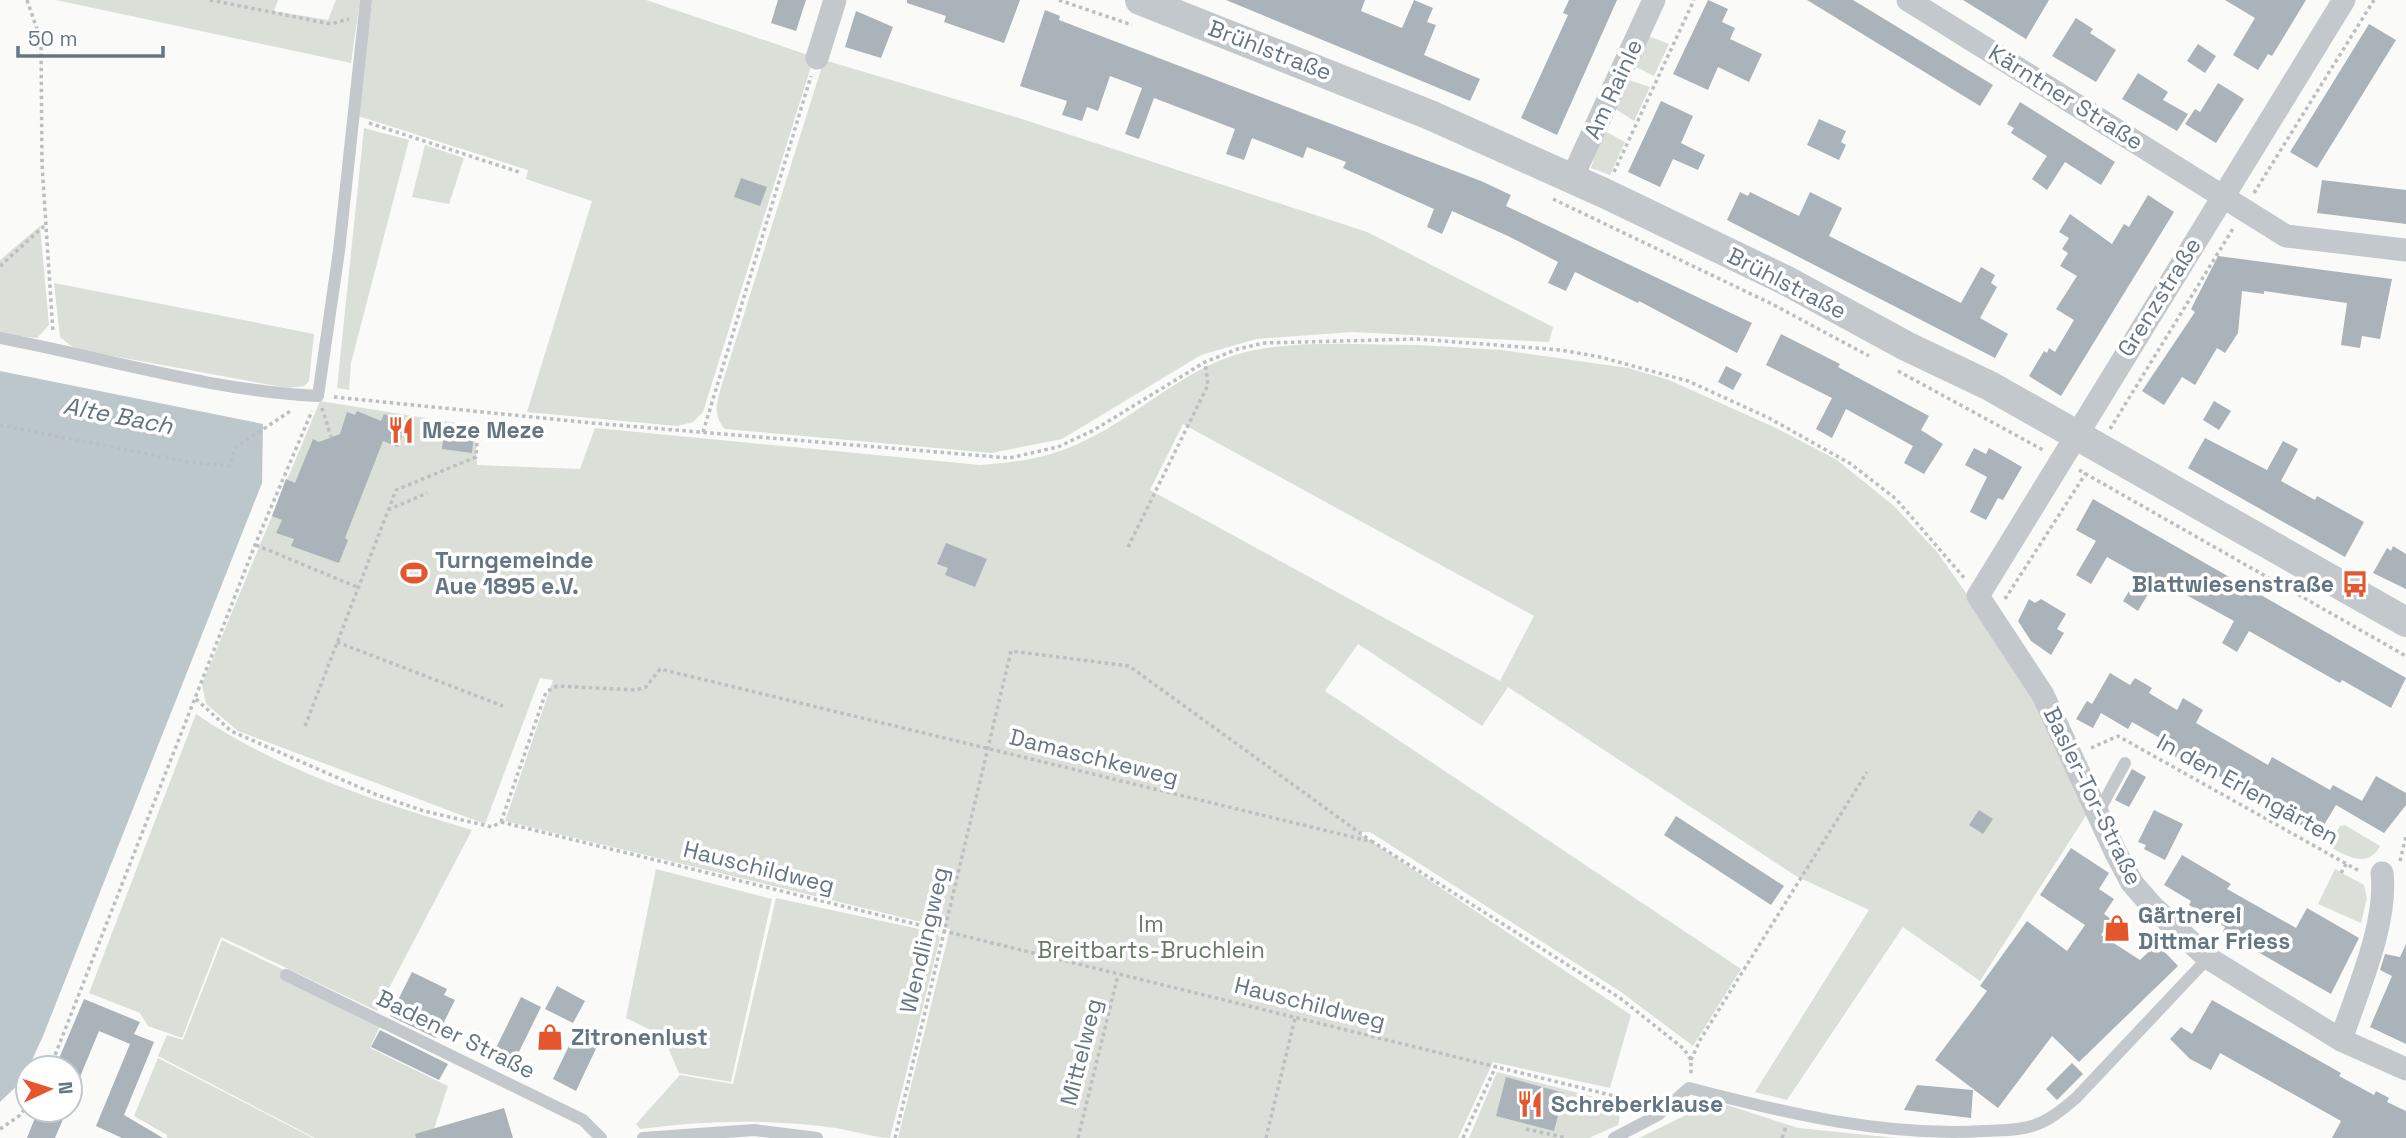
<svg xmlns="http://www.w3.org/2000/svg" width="2406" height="1138" font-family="'Space Grotesk',sans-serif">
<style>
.green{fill:#dadfd7;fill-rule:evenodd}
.water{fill:#bbc7cb}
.building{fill:#aab3b9}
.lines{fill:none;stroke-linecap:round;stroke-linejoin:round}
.path{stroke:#bbbfc2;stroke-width:3.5;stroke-dasharray:3.5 3.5;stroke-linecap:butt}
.service{stroke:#c3c8cc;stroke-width:12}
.minor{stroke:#c3c8cc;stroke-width:23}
.tertiary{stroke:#c3c8cc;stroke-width:30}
.labels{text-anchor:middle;stroke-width:7;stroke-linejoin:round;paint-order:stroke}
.street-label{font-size:23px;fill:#657683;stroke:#fff}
.poi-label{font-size:23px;font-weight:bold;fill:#657683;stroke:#fff;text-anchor:start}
.park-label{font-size:23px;fill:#687a64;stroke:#fff}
.water-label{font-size:24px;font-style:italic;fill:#60757c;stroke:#fff}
</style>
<rect width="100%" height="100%" fill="#fafaf8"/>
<path class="green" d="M56,0H278L274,11L328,20L336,0H360L351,63Z
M372,0H646L814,57L703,412L693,422L677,426L527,412L592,201L526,179L528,170L358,116Z
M1648,36L1669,44L1654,76L1634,66Z
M824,60L1019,118L1367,232L1553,327L1549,342L1352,332L1256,339L1201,355L1062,439L991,453L725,429C711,414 718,399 723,381Z
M1626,79L1650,87L1634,121L1614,108Z
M364,128L409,140L351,363L349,390L337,388Z
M1603,130L1625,142L1610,175L1591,168Z
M425,145L464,158L449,204L412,197Z
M40,226L49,325L37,338L0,334V260Z
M54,283L314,334L309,381L304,386L287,388L75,349L60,337Z
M1418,345L1502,350L1628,368L1669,380L1776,428L1837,460L1894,506L1937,552L2018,666L2087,814L1980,981L1903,927L1787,1100L1755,1092L1869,910L1796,876L1508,687L1482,726L1358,644L1325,691L1741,969L1693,1046L1621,992L1370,832H1357L1631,1015L1610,1088L1493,1062L1458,1138H898L950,929L505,821L553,680L540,678L485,824L238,731L206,704L202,684L320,401L475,426L477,465L580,469L595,428L980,465C1020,462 1051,458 1088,439C1140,414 1185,368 1242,353C1294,339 1363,345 1418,345ZM1183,424L1534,616L1500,681L1150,490Z
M196,714C278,770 377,802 472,830L377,1011L221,937L182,1038L148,1026L140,1013L89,993Z
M2345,825L2380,846C2368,870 2345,855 2328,846L2340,826Z
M656,869L772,899L731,1082L679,1073L663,1036L626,1018Z
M2335,869L2364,885L2367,898L2361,923L2318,904Z
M776,898L937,933L940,938L890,1138C872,1137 854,1131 836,1128C770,1119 706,1120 640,1129L636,1124L680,1075L733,1084Z
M222,940L284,970L380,1026L370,1048L448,1086L431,1138H315L158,1056L167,1035L183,1040Z
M158,1058L313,1138H167V1135L134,1116Z
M1497,1072L1622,1104L1618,1125L1589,1138H1469Z
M1715,1101L1798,1128L1897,1138H1639Z"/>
<path class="water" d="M0,371L263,424L262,483L43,1036L23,1080L0,1102Z"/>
<path class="building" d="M778,0H806L796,31L771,23Z
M907,0H1020L1004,43L944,22L946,16L907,3Z
M1226,0H1365L1361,11L1402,28L1414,0L1433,8L1427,22L1436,25L1424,55L1480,79L1470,101Z
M1569,0H1617L1557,135L1521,118L1568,15L1563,13Z
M1708,0L1728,9L1722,22L1735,28L1730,39L1762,54L1749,82L1718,67L1708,90L1673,74Z
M1807,0H1853L1993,85L1980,106Z
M1963,0H2049L2026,39Z
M2225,0H2306L2272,56L2268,54L2258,70L2233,55L2255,18Z
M1045,10L1060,16L1059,20L1481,181L1511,195L1506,206L1752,323L1737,353L1639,301L1638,303L1575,272L1566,291L1548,283L1558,262L1508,236L1452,211L1442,234L1427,227L1434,209L1343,168L1346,162L1307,147L1303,158L1252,138L1244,160L1226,154L1235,129L1154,98L1139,139L1125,134L1142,88L1110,76L1098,111L1087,107L1082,121L1062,115L1067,101L1020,86Z
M856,11L893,27L881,58L845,47Z
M2076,18L2093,29L2090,33L2116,50L2096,82L2052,56Z
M2369,24L2396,40L2317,168L2290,152Z
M2198,44L2216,56L2205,73L2187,61Z
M2138,73L2168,92L2163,100L2188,114L2177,131L2122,99Z
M2218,83L2244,99L2216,143L2185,124L2195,109L2200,112Z
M1661,101L1693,116L1681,143L1705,155L1698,170L1673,159L1660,187L1628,172Z
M2020,102L2115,162L2101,185L2065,162L2047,190L2032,179L2047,156L2011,133L2014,128L2007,124Z
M1819,119L1846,131L1841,142L1846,145L1839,160L1807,145Z
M741,178L767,187L760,206L734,197Z
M2322,180L2406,190V224L2317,213Z
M1740,192L1748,196L1750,192L1799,216L1810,192L1842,208L1829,236L1961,303L1981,267L1995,275L1991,283L1997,287L1980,318L2008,334L1995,358L1727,220Z
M2148,195L2174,212L2061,396L2029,376L2044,351L2047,353L2049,348L2055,352L2074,320L2056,309L2077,276L2060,266L2068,253L2062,249L2069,238L2059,232L2070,214L2112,244L2124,224L2129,227Z
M2218,256L2392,279L2380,339L2362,336L2360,348L2341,345L2347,303L2264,291V294L2242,291L2238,333L2225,353L2217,348L2195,385L2182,377L2164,405L2142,391L2195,312L2191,309Z
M1781,334L1840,364L1838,367L1929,416L1921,430L1943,444L1924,474L1904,463L1913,446L1846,409L1832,438L1816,429L1832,398L1766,365Z
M1726,366L1742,374L1733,390L1718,382Z
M2214,401L2231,411L2219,430L2203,420Z
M357,411L381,421L384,414L407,423L398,447L383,441L345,538L348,540L339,563L291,546L294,539L276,533L282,520L272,516L286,479L295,483L313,439L319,442L340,434L347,412L355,415Z
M445,423L475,426L472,453L442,449Z
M2205,438L2267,470L2283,441L2298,449L2281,481L2315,500L2317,496L2364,522L2345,557L2188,468Z
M1974,448L1986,454L1989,448L2022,467L2003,500L1998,498L1986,520L1970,512L1987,477L1965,465Z
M2093,499L2406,678L2391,708L2342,680L2340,683L2249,631L2237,652L2222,643L2234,621L2157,579L2138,611L2123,601L2139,575L2107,557L2091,584L2076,575L2096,541L2076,530Z
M946,543L987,559L975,587L945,575L948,568L937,564Z
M2393,546L2406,554V589L2373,573L2387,548L2391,551Z
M2029,599L2035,603L2041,599L2066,614L2057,629L2064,633L2051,655L2031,641L2018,621Z
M2110,673L2130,685L2135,678L2152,688L2149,693L2177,710L2183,698L2203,710L2196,723L2268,765L2272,757L2330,790L2333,785L2362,801L2376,776L2406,793V805L2384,833L2336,805L2318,835L2284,815L2287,810L2229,776L2226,780L2178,753L2176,757L2156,745L2160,738L2132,722L2128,729L2101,713L2093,728L2076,719L2087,701L2092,704Z
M2132,769L2146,777L2129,807L2115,800Z
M1979,810L1993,819L1983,834L1969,825Z
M2154,810L2183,824L2165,860L2144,849L2146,845L2138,842Z
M1676,816L1784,886L1771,905L1664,835Z
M2071,848L2109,873L2099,889L2114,899L2104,914L2111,919L2101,935L2140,960L2157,944L2178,966L2079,1062L2052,1036L1998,1108L1935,1060L1987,991L1980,986L2027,921L2067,951L2085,925L2040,895Z
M2182,855L2231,884L2227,889L2296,928L2307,908L2359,938L2331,994L2223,932L2225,927L2189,905L2191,901L2164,885Z
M2406,944V1044L2370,1027L2392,976L2380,970L2385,954L2400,957Z
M412,972L447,989L444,995L455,1000L436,1038L390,1016Z
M557,986L585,1001L573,1023L545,1009Z
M521,997L541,1007L514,1062L494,1052Z
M84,999L140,1022L134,1034L154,1042L124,1115L163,1138H122L96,1126L130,1044L99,1031L70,1101V1068H55Z
M2212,1000L2341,1073L2339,1076L2374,1095L2376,1091L2389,1098L2387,1102L2406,1111V1138H2332L2341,1121L2220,1053L2211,1070L2190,1059L2170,1039L2181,1027L2192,1034Z
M578,1027L601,1038L576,1091L553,1079Z
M380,1030L448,1064L439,1080L371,1047Z
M2072,1063L2083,1074L2057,1100L2046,1089Z
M1506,1077L1564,1093L1554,1131L1496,1116Z
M1917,1085L1973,1090L1971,1118L1904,1110Z
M504,1108L513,1138H416L415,1134Z
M38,1110H67L55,1138H27Z"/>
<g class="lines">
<path class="path" d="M27,0L41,41L42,164L53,333
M210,0L331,24L349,19
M1059,0L1132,25
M369,123L522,173
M1614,172L1694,0
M2254,193L2374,0
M1553,199L1772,304L1869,356
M0,266L44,226
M1898,371L2045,451
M334,397L592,423L1009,458L1058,447L1094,430L1205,362L1238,349L1264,343L1417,339L1561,350L1600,357L1688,381L1769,418L1851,464L1896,499L1966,580
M322,408L331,437
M0,425L189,462L230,466L235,448L292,410
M2110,429L2234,227
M703,432L811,76
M2079,470L2406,656
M388,510L427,493
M256,545L357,587
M1128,547L1208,385L1205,362
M2005,599L2086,473
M337,642L503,706
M196,699L231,731L377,795L424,811L492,827L501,822
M305,726L396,490L476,457L477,441
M2091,748L2118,736L2361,872
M501,822L546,692L557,686L636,690L646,687L660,669L1373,842L1620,998L1684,1049L1691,1060V1075
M501,822L1647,1104
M2400,861L2406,836
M2341,873L2346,864
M1691,1060L1700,1040L1867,772
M50,1068L255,545L312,411
M0,1129L19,1116L28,1105
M1526,1129L1567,1138
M895,1138L1011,651L1129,666L1371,841
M1078,1138L1118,975
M1266,1138L1295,1018
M1463,1138L1496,1066
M1782,1138L1786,1127"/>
<path class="service" d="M0,338C105,358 212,391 318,396L339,251L366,0
M2098,813L2125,763
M286,975L583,1120L601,1138
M643,1138L754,1130L817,1138
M1614,1138L1658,1115L1689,1088C1785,1113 1884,1137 1984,1131C2000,1130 2017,1131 2032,1126C2049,1121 2063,1109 2076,1098L2208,958"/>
<path class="minor" d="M1908,0L2286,236L2406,250
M2344,0L1978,596L2043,695L2115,851L2132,883L2153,907L2208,958L2341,1040L2406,1069
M817,58L835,0
M1572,178L1654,0
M2341,1040C2357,991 2388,923 2382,873"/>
<path class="tertiary" d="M1140,0L1430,115L1604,193L1785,280L1906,346L1990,386L2406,622"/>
</g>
<defs>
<symbol id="restaurant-bare" viewBox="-9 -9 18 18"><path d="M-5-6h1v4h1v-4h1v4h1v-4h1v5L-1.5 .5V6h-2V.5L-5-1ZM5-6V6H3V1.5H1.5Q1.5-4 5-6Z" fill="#e4572e" stroke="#fff" stroke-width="2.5" paint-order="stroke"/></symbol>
<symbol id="stadium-bare" viewBox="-9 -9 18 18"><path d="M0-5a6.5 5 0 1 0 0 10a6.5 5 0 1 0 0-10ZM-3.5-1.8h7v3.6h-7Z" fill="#e4572e" stroke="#fff" stroke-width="2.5" paint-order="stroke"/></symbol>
<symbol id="bus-bare" viewBox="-9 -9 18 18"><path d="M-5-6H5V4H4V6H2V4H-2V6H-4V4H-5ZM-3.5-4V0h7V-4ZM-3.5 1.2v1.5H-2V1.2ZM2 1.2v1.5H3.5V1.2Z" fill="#e4572e" stroke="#fff" stroke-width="2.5" paint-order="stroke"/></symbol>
<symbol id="shop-bare" viewBox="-9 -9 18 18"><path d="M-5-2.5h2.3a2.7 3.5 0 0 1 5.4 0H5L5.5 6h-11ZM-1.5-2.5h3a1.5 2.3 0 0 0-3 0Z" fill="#e4572e" stroke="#fff" stroke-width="2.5" paint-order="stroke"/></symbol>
</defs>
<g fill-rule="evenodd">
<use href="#restaurant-bare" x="382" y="411" width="38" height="38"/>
<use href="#stadium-bare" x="395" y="554" width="38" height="38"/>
<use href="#bus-bare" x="2336" y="565" width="38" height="38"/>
<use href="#shop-bare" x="2098" y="909" width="38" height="38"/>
<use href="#shop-bare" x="531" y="1018" width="38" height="38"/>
<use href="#restaurant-bare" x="1511" y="1085" width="38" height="38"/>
</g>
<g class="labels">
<g class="street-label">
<text transform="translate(1270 50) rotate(21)" y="8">Brühlstraße</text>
<text transform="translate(1613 89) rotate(-65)" y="8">Am Rainle</text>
<text transform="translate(2066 97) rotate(32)" y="8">Kärntner Straße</text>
<text transform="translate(1787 283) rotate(27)" y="8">Brühlstraße</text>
<text transform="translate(2159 297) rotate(-58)" y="8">Grenzstraße</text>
<text transform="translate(1094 757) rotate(14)" y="8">Damaschkeweg</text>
<text transform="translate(2248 789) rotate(29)" y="8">In den Erlengärten</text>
<text transform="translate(2093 796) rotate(64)" y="8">Basler-Tor-Straße</text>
<text transform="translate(759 867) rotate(14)" y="8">Hauschildweg</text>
<text transform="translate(924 940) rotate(-77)" y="8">Wendlingweg</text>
<text transform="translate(1310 1003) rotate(14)" y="8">Hauschildweg</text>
<text transform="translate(456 1034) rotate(26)" y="8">Badener Straße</text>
<text transform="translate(1081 1052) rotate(-76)" y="8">Mittelweg</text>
</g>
<g class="poi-label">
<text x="422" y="438">Meze Meze</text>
<text x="435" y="568">Turngemeinde<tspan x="435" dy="26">Aue 1895 e.V.</tspan></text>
<text x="2334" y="592" text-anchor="end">Blattwiesenstraße</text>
<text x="2138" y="923">Gärtnerei<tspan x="2138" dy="26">Dittmar Friess</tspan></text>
<text x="571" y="1045">Zitronenlust</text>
<text x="1551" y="1112">Schreberklause</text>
</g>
<g class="park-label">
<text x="1151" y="932">Im<tspan x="1151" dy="26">Breitbarts-Bruchlein</tspan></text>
</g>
<g class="water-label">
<text transform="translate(118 416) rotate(11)" y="8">Alte Bach</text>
</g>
</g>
<g transform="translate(49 1089) rotate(86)"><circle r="33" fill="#ffffff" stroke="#c1c8cd" stroke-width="2"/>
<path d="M0-5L12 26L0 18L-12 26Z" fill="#e4572e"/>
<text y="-10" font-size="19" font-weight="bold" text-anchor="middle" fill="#657683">N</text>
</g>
<path d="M18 46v10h145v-10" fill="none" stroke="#657683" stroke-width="3.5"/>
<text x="28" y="46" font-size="21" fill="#657683" stroke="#ffffff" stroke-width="5" paint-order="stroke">50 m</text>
</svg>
